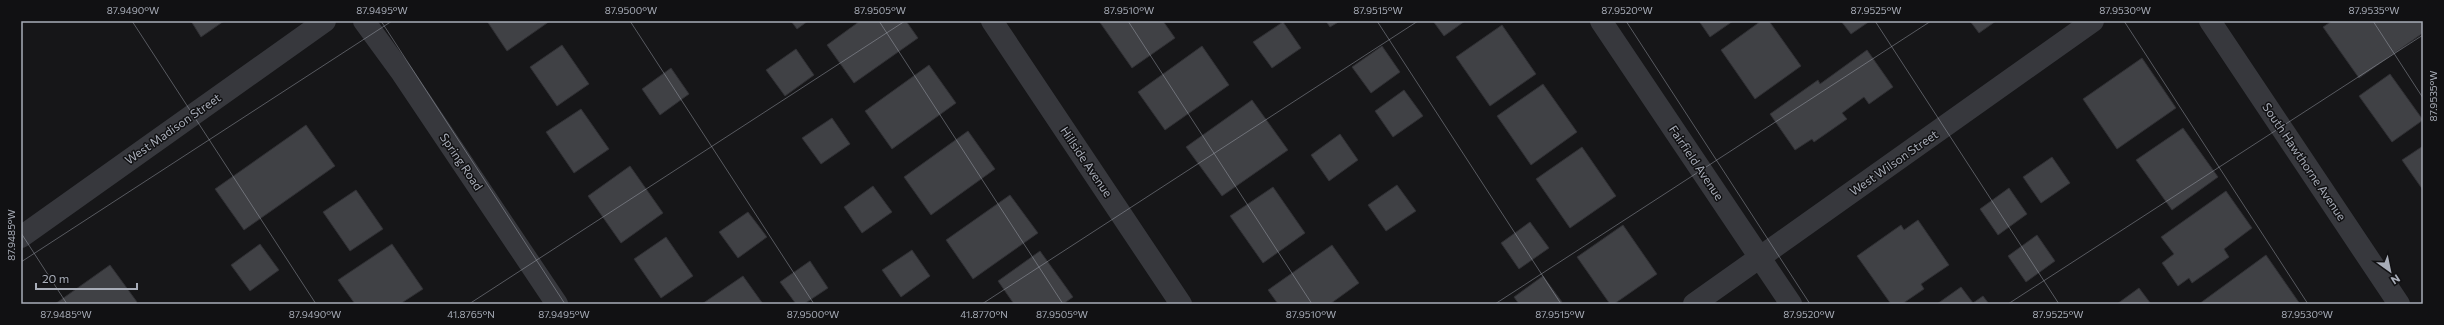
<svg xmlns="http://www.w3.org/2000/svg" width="2444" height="325" font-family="Commissioner,sans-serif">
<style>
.building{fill:#404145;stroke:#303034}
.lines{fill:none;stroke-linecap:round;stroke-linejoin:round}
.minor{stroke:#37383d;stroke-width:22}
.tertiary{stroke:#37383d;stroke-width:22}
.ticks{fill:none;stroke:#a8adb8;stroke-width:1;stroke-opacity:0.45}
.labels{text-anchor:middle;stroke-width:3;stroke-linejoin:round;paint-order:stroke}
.street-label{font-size:12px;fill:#a8adb8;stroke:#111113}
.neatline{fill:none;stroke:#a8adb8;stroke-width:1.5}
.ticks-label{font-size:10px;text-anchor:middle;fill:#a8adb8}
</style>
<rect width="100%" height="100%" fill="#161618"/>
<path class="building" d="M191,21H224L201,37Z
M487,21H550L507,51Z
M791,21H808L797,29Z
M860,21H906L918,38L854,83L827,45Z
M1099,21H1163L1175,38L1132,68Z
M1326,21H1340L1330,27Z
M1433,21H1465L1444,36Z
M1699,21H1733L1710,37Z
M1761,21H1769L1801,66L1755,99L1721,50Z
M1841,21H1870L1851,34Z
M1970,21H1996L1979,33Z
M2332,21H2423V33L2359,78L2323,27Z
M1283,22L1301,48L1272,68L1253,42Z
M1502,25L1536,74L1490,106L1456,57Z
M562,45L589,84L557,106L530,67Z
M1202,46L1229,85L1165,130L1138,92Z
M1382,46L1400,72L1371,93L1352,67Z
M796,49L814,75L785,96L766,70Z
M1867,50L1893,87L1869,104L1864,97L1842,113L1847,119L1814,142L1812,139L1795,150L1770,114L1818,80L1820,84Z
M2142,58L2176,108L2117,149L2083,99Z
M929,65L956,103L892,149L865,111Z
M671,68L689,94L660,115L642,89Z
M2390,74L2423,120L2392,142L2359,96Z
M1543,84L1577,132L1531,165L1497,116Z
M1404,90L1423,116L1393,137L1375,111Z
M1252,100L1288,150L1222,196L1186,147Z
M581,109L609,149L574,173L546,132Z
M832,118L850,144L821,164L802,138Z
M306,125L335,166L244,230L215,189Z
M2183,128L2218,177L2172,210L2136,160Z
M968,131L995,169L931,215L904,177Z
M1340,134L1358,160L1329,181L1311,155Z
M2423,146V190L2402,160Z
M1582,147L1616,196L1570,228L1536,179Z
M2052,157L2070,183L2041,203L2023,177Z
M630,166L663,213L621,243L588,196Z
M1397,185L1416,211L1386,231L1368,205Z
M873,186L892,212L862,233L844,207Z
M1273,187L1305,233L1263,263L1230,216Z
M2009,188L2027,214L1998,235L1980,209Z
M356,190L383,229L350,251L323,212Z
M2226,191L2252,228L2224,249L2229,257L2192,283L2189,278L2178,286L2162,263L2174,254L2161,237Z
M1010,195L1038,233L973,279L946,240Z
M748,212L767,237L738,258L719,232Z
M1918,220L1949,265L1921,284L1924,289L1902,304H1891L1857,256L1901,225L1904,230Z
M1530,222L1549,248L1519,269L1501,243Z
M1623,225L1657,274L1614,304H1610L1577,257Z
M2037,235L2055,261L2026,282L2008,256Z
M666,237L693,276L661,298L634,259Z
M260,244L279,270L250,291L231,265Z
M392,244L423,289L400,304H355L338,280Z
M1332,245L1359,283L1330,304H1278L1268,290Z
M912,250L930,276L901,297L882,270Z
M1040,251L1073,297L1063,304H1014L998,281Z
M2266,255L2300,304H2199Z
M810,261L828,288L804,304H796L780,282Z
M110,265L137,302L135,304H55Z
M743,276L763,304H702Z
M1543,276L1562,302L1558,304H1519L1514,297Z
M1961,287L1973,303L1983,296L1989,304H1937Z
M2139,288L2151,304H2117Z"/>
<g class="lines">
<path class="minor" d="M992,21L1181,304
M1601,21L1791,304
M2210,21L2399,304
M21,237L325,21
M1694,304L2093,21"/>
<path class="tertiary" d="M364,21L402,73L557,304"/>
</g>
<path class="ticks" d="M132,21L316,304M381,21L565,304M630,21L814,304M879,21L1063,304M1128,21L1312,304M1377,21L1561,304M1626,21L1810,304M1875,21L2059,304M2124,21L2308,304M2373,21L2423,98M21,233L67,304M21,262L392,21M469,304L905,21M982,304L1418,21M1495,304L1931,21M2008,304L2423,35"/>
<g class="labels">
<g class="street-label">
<text transform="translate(173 129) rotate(-35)" y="4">West Madison Street</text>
<text transform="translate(461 162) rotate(56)" y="4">Spring Road</text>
<text transform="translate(1086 162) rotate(56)" y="4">Hillside Avenue</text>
<text transform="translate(2304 162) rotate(56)" y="4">South Hawthorne Avenue</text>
<text transform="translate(1696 163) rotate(56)" y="4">Fairfield Avenue</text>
<text transform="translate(1894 163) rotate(-35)" y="4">West Wilson Street</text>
</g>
</g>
<rect width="2444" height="325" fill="none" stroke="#111113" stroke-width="44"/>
<g transform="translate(2390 271) rotate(147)" stroke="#111113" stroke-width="3" paint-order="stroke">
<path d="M0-3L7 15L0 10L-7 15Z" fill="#a8adb8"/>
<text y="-6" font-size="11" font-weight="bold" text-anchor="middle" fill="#a8adb8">N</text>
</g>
<path d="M36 283v6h101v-6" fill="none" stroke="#a8adb8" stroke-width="2"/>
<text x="42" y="283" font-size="12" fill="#a8adb8" stroke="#111113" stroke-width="3" paint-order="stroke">20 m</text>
<rect x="22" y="22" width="2400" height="281" class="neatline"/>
<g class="ticks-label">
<text x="133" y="14">87.9490°W</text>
<text x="382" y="14">87.9495°W</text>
<text x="631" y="14">87.9500°W</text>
<text x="880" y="14">87.9505°W</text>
<text x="1129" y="14">87.9510°W</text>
<text x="1378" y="14">87.9515°W</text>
<text x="1627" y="14">87.9520°W</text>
<text x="1876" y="14">87.9525°W</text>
<text x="2125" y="14">87.9530°W</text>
<text x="2374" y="14">87.9535°W</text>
<text transform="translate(2433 96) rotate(-90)" y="4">87.9535°W</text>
<text transform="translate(11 235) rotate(-90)" y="4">87.9485°W</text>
<text x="66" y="318">87.9485°W</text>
<text x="315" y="318">87.9490°W</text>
<text x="471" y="318">41.8765°N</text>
<text x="564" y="318">87.9495°W</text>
<text x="813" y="318">87.9500°W</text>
<text x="984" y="318">41.8770°N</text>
<text x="1062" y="318">87.9505°W</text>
<text x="1311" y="318">87.9510°W</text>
<text x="1560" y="318">87.9515°W</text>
<text x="1809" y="318">87.9520°W</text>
<text x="2058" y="318">87.9525°W</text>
<text x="2307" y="318">87.9530°W</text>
</g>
</svg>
